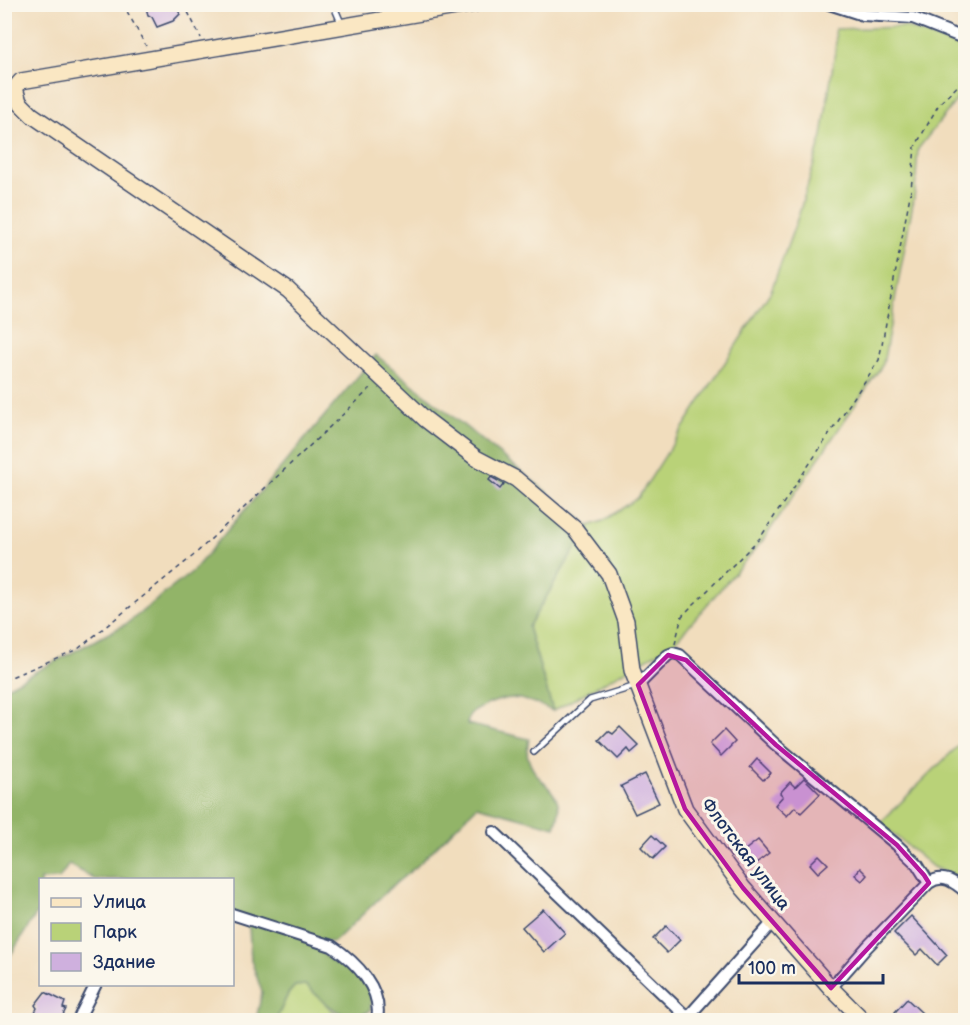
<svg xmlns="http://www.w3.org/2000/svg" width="970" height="1025" font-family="'Balsamiq Sans',sans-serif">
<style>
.green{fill:#b9d278;stroke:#6a806b;stroke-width:1.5}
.forest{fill:#92b468;stroke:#567263;stroke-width:1.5}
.building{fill:#cfb0de}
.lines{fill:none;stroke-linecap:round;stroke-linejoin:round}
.lane-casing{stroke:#3b496c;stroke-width:8}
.street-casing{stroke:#3b496c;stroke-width:14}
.secondary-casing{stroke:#3b496c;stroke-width:18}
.path{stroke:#3b496c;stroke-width:1.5;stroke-dasharray:4.5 4.5;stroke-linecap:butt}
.lane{stroke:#fff;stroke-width:5}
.street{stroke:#fff;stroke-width:10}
.secondary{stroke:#fae7c3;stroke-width:15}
.marked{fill:#b5179e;fill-opacity:0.2;stroke:#b5179e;stroke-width:4.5;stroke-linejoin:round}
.labels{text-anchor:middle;stroke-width:6;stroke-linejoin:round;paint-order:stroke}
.street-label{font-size:18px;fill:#1b2f5e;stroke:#fbf7ec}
</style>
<rect width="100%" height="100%" fill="#fbf7ec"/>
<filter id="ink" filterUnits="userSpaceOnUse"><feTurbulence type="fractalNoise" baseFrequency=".0167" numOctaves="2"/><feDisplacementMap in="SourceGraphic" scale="12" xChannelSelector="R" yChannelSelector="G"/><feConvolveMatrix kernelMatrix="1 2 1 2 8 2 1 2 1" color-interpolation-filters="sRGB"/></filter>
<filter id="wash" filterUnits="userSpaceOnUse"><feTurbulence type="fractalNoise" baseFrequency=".008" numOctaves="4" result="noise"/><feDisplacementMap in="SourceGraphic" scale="24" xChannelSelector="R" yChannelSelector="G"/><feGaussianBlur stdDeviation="1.35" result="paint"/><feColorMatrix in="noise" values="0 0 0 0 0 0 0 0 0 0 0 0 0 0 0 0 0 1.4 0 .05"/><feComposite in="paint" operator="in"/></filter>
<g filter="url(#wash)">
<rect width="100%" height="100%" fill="#f1ddbd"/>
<path class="green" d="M921,5L963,4V5L958,16Z
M905,27L965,49V89L918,149L915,192L883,364L763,540L673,644L553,711L528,627L589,526L603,521L638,498L771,291L799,214L822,136L836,45L835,29Z
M965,739V881L933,867L880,823Z
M306,985C320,997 330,1013 348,1020H276L288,994L295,986Z"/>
<path class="forest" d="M376,355L589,526L528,627L553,711C517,695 506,692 470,714L467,724L529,739C528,745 526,752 528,758C536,788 570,788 555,827L477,806L417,866L391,887L334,942L323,941L321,951C338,974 378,971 370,1011C340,1025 327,1002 305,985L295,986L288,994L276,1020H256L262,992L251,960L249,927L233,920L232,880L94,879L69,864L59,879L40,880V908L5,964V688L126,624L193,571Z"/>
<g id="blocks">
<path class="building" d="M145,4H175L180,14L173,21L157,27L152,17L148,15Z
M491,477L504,484L500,489L489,480Z
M620,727L639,746L631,753L628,749L618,759L599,740L608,731L613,734Z
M724,730L735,742L721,756L710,744Z
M757,759L771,773L763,780L750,767Z
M645,774L659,803L635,814L621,786Z
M804,778L820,794L801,813L795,807L787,816L775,805L783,796L780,793L790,782L795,787Z
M652,835L665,847L653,859L641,847Z
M758,840L769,853L751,867L740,854Z
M819,855L828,864L818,873L810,864Z
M860,868L867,875L862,881L855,875Z
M543,909L565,933L544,952L522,927Z
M911,916L947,955L937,965L922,949L916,955L894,933Z
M666,926L680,940L667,953L653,939Z
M45,992L65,1002L63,1008L66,1009L63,1015L71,1020H31L37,1008L35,1005Z
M907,999L922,1013L915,1020H904L895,1012Z"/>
</g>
</g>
<g filter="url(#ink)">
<use href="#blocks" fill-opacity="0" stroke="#3b496c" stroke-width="1.5"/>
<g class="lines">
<defs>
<path id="lane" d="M333,4L342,25
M534,752L590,700L636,686"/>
<path id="street" d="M829,4L863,15L913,18L966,39
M638,685L668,655L673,653L680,655L776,745L897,845L917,864L929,883
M494,832L690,1020
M232,914L332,946C356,962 383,989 377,1020
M831,988L867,947L929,883C943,873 954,882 966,892
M687,1018L773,922
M78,1020L96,984"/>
<path id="secondary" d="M474,4L21,81L15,88L19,102L32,115L288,290L425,419L476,458L516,479L575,529L609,574L626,621L632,670L685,809L743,888L831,988L863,1020"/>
</defs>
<use href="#lane" class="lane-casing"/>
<use href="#street" class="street-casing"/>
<use href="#secondary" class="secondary-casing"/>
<path class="path" d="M123,4L146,46
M184,4L201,38
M675,644L682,616L760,538L879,360L911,190L915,147L939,104L966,78
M4,680L78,649L193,556L372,387"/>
<use href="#lane" class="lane"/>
<use href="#street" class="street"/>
<use href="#secondary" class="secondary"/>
</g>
</g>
<path class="marked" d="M668,655L686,660L776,745L897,845L924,875L929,883L831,988L743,888L685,809L638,685Z"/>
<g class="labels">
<g class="street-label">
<text transform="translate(746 854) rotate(53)" y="6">Флотская улица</text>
</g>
</g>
<rect width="970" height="1025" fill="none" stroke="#fbf7ec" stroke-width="24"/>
<rect x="39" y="878" width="195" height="108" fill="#fbf7ec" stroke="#a1a7b3" stroke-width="1.5"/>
<rect x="51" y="898" width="30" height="9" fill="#fae7c3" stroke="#a1a7b3" stroke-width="1.5"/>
<text x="93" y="908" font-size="18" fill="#1b2f5e">Улица</text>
<rect x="51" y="923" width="30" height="18" fill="#b9d278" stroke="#a1a7b3" stroke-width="1.5"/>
<text x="93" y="938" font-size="18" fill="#1b2f5e">Парк</text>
<rect x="51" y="953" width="30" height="18" fill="#cfb0de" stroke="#a1a7b3" stroke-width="1.5"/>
<text x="93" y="968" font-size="18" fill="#1b2f5e">Здание</text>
<path d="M739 974v9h144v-9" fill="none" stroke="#1b2f5e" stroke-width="3"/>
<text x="748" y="974" font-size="18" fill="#1b2f5e" stroke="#fbf7ec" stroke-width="4.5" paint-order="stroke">100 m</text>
</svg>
